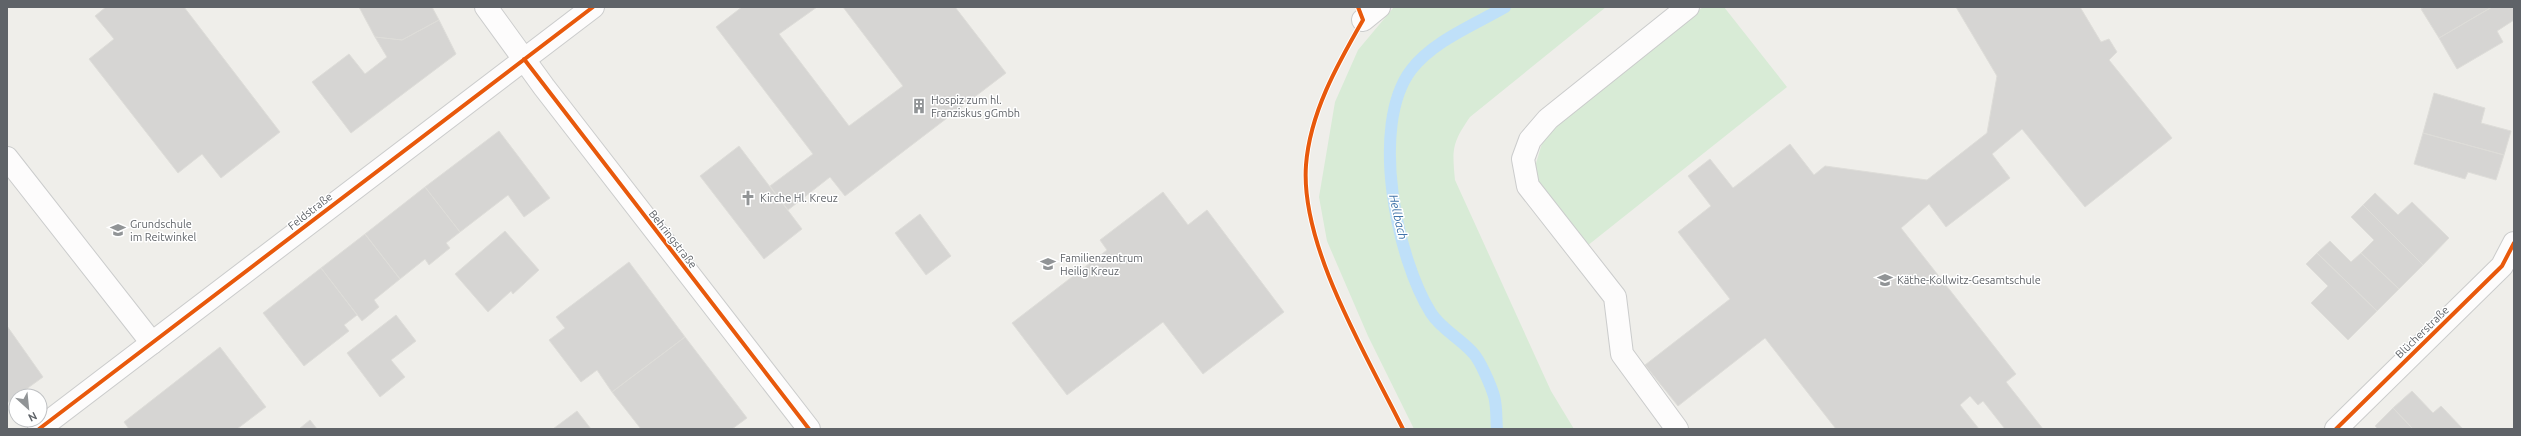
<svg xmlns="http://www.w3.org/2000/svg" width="2521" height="436" font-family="Ubuntu,sans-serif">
  <rect width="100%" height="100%" fill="#efeeea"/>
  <path fill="#d8ebd6" d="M 1394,7 L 1606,7 L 1470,117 C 1452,143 1452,149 1455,180 L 1551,391 L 1574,429 L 1414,429 L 1368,336 L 1327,241 L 1319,197 L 1335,102 L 1358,50 Z
    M 1703,7 L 1724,7 L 1787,87 L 1587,246 L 1535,179 L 1534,170 L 1543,140 L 1567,117 Z"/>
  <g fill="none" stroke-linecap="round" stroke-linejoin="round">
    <path stroke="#bfe0f9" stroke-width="12" d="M 1497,429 C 1496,419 1497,406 1494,396 C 1491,386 1480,360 1473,353 C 1461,339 1441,329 1431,313 C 1397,259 1369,126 1411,70 C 1433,41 1474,25 1505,7"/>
  </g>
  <path fill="#d6d5d3" stroke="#deddd9" d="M 106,7 L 184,7 L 280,132 L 221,178 L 202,154 L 178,173 L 89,59 L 114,39 L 95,16 Z
    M 359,7 L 432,7 L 439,20 L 402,40 L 375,37 Z
    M 742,7 L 817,7 L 779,34 L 849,126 L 903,86 L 843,7 L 955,7 L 1006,73 L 845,196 L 830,177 L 788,210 L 770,186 L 813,154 L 716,27 Z
    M 1956,7 L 2080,7 L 2101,42 L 2109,39 L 2117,52 L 2109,60 L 2172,138 L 2085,207 L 2022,129 L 1992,154 L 2010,178 L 1946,227 L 1929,204 L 1901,228 L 2016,374 L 2006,382 L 2043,429 L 2005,429 L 1983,401 L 1978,405 L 1970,396 L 1960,405 L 1979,429 L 1836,429 L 1765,338 L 1678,406 L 1645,365 L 1730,299 L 1678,232 L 1711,206 L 1688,176 L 1710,159 L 1733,188 L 1790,144 L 1814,175 L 1825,166 L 1927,180 L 1987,133 L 1997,76 Z
    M 2424,7 L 2492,7 L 2439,38 L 2421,9 Z
    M 2492,7 L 2514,7 L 2514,20 L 2497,31 L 2503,42 L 2457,69 L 2439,38 Z
    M 439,20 L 456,54 L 351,133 L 312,82 L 349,54 L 365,74 L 387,57 L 375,37 L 402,40 Z
    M 2434,93 L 2485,108 L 2481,123 L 2511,131 L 2504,155 L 2423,133 Z
    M 499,131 L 550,198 L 524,217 L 508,195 L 460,232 L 425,187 Z
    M 2423,133 L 2504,155 L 2496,180 L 2468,172 L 2465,179 L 2414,164 Z
    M 739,146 L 802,229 L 764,259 L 700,176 Z
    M 425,187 L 460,232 L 446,243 L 450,248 L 429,265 L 425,259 L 400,279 L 365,234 Z
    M 1163,192 L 1188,225 L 1207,210 L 1284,312 L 1203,374 L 1163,322 L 1067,395 L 1012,323 L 1107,250 L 1100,240 Z
    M 2375,193 L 2398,215 L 2412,202 L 2449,238 L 2423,265 L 2363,205 Z
    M 2363,205 L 2423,265 L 2399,289 L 2361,253 L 2374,240 L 2351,217 Z
    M 920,214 L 951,256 L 926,275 L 895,233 Z
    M 505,231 L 539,270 L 513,294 L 511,291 L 488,312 L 455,274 Z
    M 365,234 L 400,279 L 374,300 L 379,307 L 362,321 L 321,268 Z
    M 2330,241 L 2351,262 L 2361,253 L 2399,289 L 2377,311 L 2317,253 Z
    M 2317,253 L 2377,311 L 2348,340 L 2311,303 L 2328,286 L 2306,264 Z
    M 629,262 L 685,337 L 612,392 L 597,370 L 581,382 L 549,340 L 565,328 L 556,317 Z
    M 321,268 L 357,315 L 344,325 L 349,331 L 304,366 L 263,313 Z
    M 396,315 L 416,341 L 391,360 L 405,377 L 380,397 L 347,353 Z
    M 7,326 L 43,377 L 7,403 Z
    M 685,337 L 747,418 L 732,429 L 641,429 L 612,392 Z
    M 220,347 L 266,407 L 237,429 L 129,429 L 124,422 Z
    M 2412,391 L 2433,413 L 2441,406 L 2463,429 L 2413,429 L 2393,408 Z
    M 2393,408 L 2413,429 L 2378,429 L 2375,426 Z
    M 577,411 L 591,429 L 553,429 Z
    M 310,420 L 317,429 L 299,429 Z"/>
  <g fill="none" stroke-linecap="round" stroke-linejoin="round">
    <g stroke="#cbcccc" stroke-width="24">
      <path id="service" d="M 1363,20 L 1379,7
        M 7,158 L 152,343
        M 1677,429 L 1622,354 L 1615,297 L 1528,186 L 1523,159 L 1530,140 L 1548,119 L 1688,7"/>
    </g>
    <g stroke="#cbcccc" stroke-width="24">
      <path id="minor" d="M 486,7 L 544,87 L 809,429
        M 39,429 L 593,7
        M 2336,429 L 2502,266 L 2514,243"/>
    </g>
    <use href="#service" stroke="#fdfcfc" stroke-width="22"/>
    <use href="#minor" stroke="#fdfcfc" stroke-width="22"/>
    <g stroke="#fff" stroke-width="6">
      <path id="cycleway" d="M 1358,7 L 1363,20 C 1337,65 1310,113 1306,165 C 1300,246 1367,356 1403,429
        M 524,59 L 809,429
        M 39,429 L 593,7
        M 2336,429 L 2502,266 L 2514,243"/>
    </g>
    <use href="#cycleway" stroke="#e8590c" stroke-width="4"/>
  </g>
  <defs>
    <g id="building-bare" transform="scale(1.2)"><path d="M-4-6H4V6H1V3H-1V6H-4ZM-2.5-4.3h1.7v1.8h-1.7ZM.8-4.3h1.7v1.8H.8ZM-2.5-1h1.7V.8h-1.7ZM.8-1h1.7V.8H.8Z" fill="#919496" stroke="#fff" stroke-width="2.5" paint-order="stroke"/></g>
    <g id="church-bare" transform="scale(1.2)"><path d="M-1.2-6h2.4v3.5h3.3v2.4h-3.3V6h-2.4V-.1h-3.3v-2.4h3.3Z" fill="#919496" stroke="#fff" stroke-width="2.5" paint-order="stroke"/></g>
    <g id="school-bare" transform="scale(1.2)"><path d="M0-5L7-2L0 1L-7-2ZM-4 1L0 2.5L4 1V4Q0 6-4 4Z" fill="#919496" stroke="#fff" stroke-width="2.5" paint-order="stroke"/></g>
  </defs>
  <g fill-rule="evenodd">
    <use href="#building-bare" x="919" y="106"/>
    <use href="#church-bare" x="748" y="198"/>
    <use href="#school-bare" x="118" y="230"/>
    <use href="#school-bare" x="1048" y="264"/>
    <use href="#school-bare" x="1885" y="280"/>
  </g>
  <g text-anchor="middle" stroke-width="3" stroke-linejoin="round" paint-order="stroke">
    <g font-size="11" fill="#5f6368" stroke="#fff" text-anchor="start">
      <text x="931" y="104">Hospiz zum hl.<tspan x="931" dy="13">Franziskus gGmbh</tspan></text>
      <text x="760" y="202">Kirche Hl. Kreuz</text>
      <text x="130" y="228">Grundschule<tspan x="130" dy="13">im Reitwinkel</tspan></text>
      <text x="1060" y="262">Familienzentrum<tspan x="1060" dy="13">Heilig Kreuz</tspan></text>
      <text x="1897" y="284">Käthe-Kollwitz-Gesamtschule</text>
    </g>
    <g font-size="11" fill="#5f6368" stroke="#fff">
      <text transform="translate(310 211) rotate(-38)" y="4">Feldstraße</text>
      <text transform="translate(673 239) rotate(52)" y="4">Behringstraße</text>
      <text transform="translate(2422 332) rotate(-44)" y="4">Blücherstraße</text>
    </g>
    <g font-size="12" font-style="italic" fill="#4174aa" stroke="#fff">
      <text transform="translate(1398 217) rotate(77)" y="4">Hellbach</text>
    </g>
  </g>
  <rect width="2521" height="436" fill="none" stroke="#5f6368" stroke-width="16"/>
  <g transform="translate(28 408) rotate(153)"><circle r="19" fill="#ffffff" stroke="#bfc1c3"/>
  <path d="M0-3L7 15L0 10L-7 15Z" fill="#919496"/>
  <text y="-6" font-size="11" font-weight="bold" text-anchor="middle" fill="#5f6368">N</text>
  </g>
</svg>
